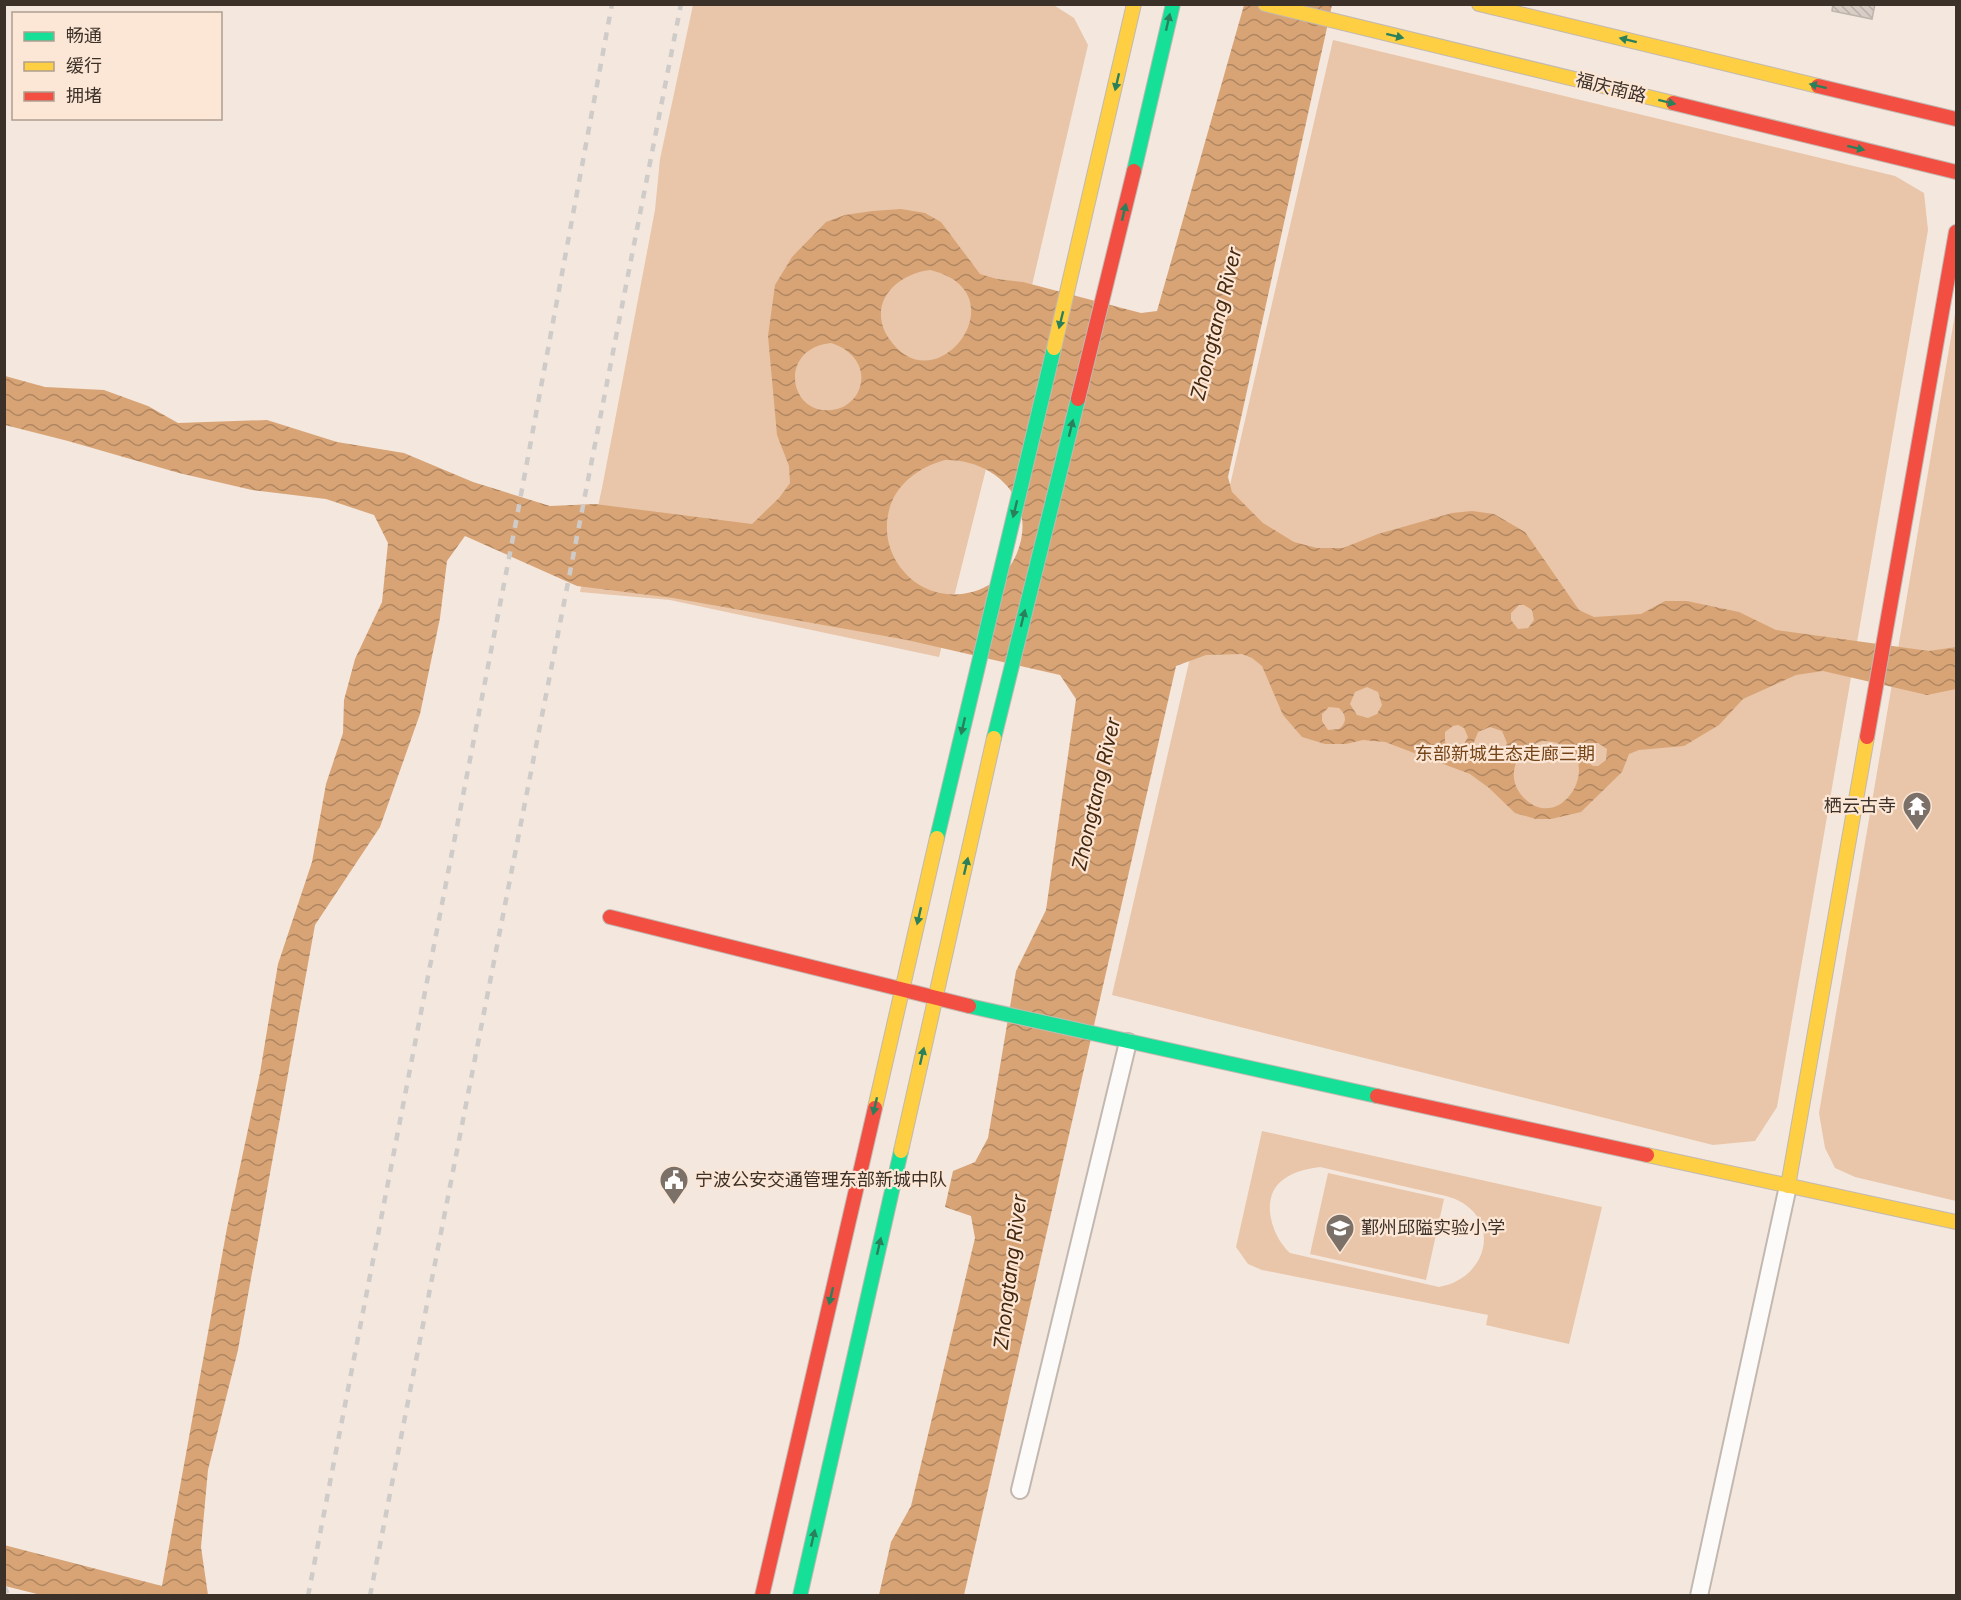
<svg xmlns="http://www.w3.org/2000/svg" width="1961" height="1600" font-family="Inter,'Noto Sans SC',sans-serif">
  <defs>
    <pattern id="water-waves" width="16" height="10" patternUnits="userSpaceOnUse" patternTransform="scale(1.5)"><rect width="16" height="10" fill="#d8a476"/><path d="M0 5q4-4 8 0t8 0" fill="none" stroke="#b08661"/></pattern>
    <pattern id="building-back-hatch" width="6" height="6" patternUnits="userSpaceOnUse" patternTransform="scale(1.5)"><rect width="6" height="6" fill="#d9cec6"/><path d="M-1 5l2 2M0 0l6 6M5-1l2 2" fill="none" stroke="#bbb1aa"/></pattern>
  </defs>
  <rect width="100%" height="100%" fill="#f3e7de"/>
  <path fill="#e9c6a9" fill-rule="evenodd" d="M 1052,4 L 1074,18 L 1088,45 L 1033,281 L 939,657 L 670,600 L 580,592 L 603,483 L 655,210 L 660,159 L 693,5 Z
    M 1333,40 L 1895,176 L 1924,193 L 1928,230 L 1777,1107 L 1755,1141 L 1713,1145 L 1112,995 Z
    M 1956,308 L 1956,1201 L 1855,1177 L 1835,1168 L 1825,1148 L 1819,1113 Z
    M 1262,1131 L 1602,1207 L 1569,1344 L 1486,1325 L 1488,1315 L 1262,1270 L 1248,1264 L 1236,1247 ZM 1320,1167 L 1446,1196 C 1502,1211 1493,1277 1439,1287 L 1290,1253 C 1271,1236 1259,1196 1284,1179 C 1295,1171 1307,1169 1320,1167 Z
    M 1328,1173 L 1444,1199 L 1426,1280 L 1310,1254 Z"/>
  <path fill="url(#water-waves)" fill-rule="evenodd" d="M 1244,5 L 1332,5 L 1228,477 L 1232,492 L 1263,523 L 1294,542 L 1317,548 L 1343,548 L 1378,534 L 1452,513 L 1472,511 L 1494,514 L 1525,532 L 1579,610 L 1594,617 L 1641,614 L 1665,601 L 1687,601 L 1739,612 L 1776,630 L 1929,651 L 1956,647 L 1956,689 L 1927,695 L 1823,671 L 1796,675 L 1743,699 L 1719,725 L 1684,746 L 1639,750 L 1629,754 L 1622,772 L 1581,812 L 1551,819 L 1536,819 L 1515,813 L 1489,788 L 1470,774 L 1385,742 L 1363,740 L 1346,744 L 1325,744 L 1302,737 L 1283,715 L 1262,666 L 1252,658 L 1242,654 L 1206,655 L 1176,666 L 964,1595 L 879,1595 L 891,1542 L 911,1506 L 975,1238 L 971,1216 L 945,1207 L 953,1171 L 975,1162 L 988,1138 L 1016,971 L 1046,910 L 1076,699 L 1060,675 L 907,640 L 673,598 L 577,586 L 465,536 L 447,561 L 440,618 L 420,714 L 380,827 L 315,925 L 238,1350 L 208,1470 L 201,1547 L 208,1595 L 41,1595 L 5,1586 L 4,1545 L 162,1586 L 227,1228 L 260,1073 L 278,964 L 312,862 L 326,784 L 343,733 L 344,700 L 355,659 L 382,602 L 388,543 L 374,515 L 326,499 L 252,490 L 179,473 L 68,441 L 5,425 L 5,376 L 45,387 L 104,390 L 148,406 L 178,423 L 267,420 L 337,442 L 404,453 L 473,482 L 550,506 L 595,504 L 752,524 L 779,498 L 790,483 L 789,466 L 777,435 L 768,336 L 775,285 L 792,257 L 826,222 L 845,215 L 872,211 L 901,209 L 925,213 L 941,222 L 980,274 L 997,279 L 1023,282 L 1141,313 L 1157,311 ZM 930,270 C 1024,292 934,410 888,337 C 867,303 896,274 930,270 ZM 831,343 C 852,349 869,369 858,392 C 854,400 846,407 837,409 C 790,421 775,349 831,343 ZM 945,460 C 996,459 1038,502 1017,553 C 1001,592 952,606 918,584 C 900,572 888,552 887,531 C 885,493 912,469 945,460 ZM 1519,605 L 1524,605 L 1532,610 L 1534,620 L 1528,628 L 1518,629 L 1511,620 L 1511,613 ZM 1367,687 L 1378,692 L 1382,705 L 1377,714 L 1368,718 L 1357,715 L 1350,704 L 1355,692 ZM 1329,707 L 1339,708 C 1347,715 1347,723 1339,729 L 1328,730 L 1322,721 L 1322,714 ZM 1458,725 L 1464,728 L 1468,737 L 1463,746 L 1453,748 L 1445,742 L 1445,732 L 1453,726 ZM 1490,727 L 1502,731 L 1507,743 L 1501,756 L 1488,759 L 1477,753 L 1474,742 L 1478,732 ZM 1543,741 C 1614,743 1565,841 1523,797 C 1503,775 1518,747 1543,741 ZM 1593,743 L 1598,743 L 1607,749 L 1606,760 L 1598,766 L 1593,766 L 1585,760 L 1585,750 Z"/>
  <path fill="url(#building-back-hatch)" stroke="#beb4ac" stroke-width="1.5" d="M 1833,4 L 1875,4 L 1872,19 L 1832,11 Z"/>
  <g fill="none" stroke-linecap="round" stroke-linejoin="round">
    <g stroke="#c2b8b0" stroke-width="20">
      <path id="street" d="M 1020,1490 L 1128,1042
        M 1699,1596 L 1788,1186"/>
    </g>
    <g stroke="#c2b8b0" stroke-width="16">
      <path id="fast" d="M 1134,171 L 1173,4
        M 994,738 L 1078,399
        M 937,838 L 1054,348
        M 969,1006 L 1377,1096
        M 800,1596 L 901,1151"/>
    </g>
    <g stroke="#c2b8b0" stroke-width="16">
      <path id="slow" d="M 1265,4 L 1673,103
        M 1479,4 L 1818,86
        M 1054,348 L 1134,4
        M 875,1108 L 937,838
        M 901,1151 L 994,738
        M 1647,1155 L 1956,1222
        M 1788,1186 L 1867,737"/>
    </g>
    <g stroke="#c2b8b0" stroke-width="16">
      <path id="jam" d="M 1818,86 L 1956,119
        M 1673,103 L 1956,172
        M 1078,399 L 1134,171
        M 1867,737 L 1956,232
        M 610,917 L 969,1006
        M 1377,1096 L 1647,1155
        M 762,1596 L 875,1108"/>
    </g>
    <use href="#street" stroke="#fdfbfa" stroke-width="16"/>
    <use href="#fast" stroke="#16e098" stroke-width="14"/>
    <use href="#slow" stroke="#ffcf43" stroke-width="14"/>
    <use href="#jam" stroke="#f24e42" stroke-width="14"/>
    <path stroke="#cecbc8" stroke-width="4.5" stroke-dasharray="8 8" stroke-linecap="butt" d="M 4,1586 L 9,1596
      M 308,1596 L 515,527 L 612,4
      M 370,1596 L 681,4"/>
  </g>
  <defs><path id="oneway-solid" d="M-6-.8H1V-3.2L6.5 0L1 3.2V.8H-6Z" transform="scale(1.5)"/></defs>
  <g fill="#2a805b">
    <use href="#oneway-solid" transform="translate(1168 22) rotate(-77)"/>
    <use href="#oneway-solid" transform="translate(1395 36) rotate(14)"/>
    <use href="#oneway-solid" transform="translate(1628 40) rotate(-166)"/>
    <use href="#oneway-solid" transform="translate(1117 82) rotate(103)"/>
    <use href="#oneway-solid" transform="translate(1818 86) rotate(-166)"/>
    <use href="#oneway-solid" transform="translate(1667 102) rotate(14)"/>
    <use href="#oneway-solid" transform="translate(1856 148) rotate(14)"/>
    <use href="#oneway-solid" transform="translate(1124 212) rotate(-77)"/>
    <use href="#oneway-solid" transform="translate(1061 320) rotate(104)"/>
    <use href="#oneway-solid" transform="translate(1071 428) rotate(-76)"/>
    <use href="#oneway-solid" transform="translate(1015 509) rotate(104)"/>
    <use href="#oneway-solid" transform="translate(1023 618) rotate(-76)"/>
    <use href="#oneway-solid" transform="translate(963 726) rotate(103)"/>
    <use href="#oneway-solid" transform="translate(966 866) rotate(-77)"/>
    <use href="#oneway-solid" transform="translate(919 916) rotate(103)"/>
    <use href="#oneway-solid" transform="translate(922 1056) rotate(-77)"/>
    <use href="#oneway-solid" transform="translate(875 1106) rotate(103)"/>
    <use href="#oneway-solid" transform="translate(879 1246) rotate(-77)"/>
    <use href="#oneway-solid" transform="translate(831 1296) rotate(103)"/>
    <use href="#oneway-solid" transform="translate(813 1538) rotate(-77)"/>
  </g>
  <defs>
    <g id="temple-pin" transform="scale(1.5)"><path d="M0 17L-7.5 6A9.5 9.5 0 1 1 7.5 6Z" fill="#7b7168" stroke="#fce6d5"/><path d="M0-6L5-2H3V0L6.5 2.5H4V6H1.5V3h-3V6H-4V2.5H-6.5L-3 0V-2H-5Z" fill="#fff"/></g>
    <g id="civic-pin" transform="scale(1.5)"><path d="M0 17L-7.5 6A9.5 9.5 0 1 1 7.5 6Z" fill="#7b7168" stroke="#fce6d5"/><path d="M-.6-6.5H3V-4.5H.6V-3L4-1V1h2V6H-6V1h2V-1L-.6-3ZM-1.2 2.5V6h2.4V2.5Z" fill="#fff"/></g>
    <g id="school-pin" transform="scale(1.5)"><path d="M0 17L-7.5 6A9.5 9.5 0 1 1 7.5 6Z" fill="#7b7168" stroke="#fce6d5"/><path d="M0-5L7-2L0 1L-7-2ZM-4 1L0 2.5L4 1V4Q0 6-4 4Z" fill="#fff"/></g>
  </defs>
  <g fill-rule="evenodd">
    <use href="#temple-pin" x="1917" y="806"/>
    <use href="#civic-pin" x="674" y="1180"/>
    <use href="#school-pin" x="1340" y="1228"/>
  </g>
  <g text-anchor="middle" stroke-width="4.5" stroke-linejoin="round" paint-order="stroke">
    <g font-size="18" fill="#3b3129" stroke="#fce6d5">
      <text transform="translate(1611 88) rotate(14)" y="6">福庆南路</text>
    </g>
    <g font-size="18" fill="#754518" stroke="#fce6d5">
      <text x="1505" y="760">东部新城生态走廊三期</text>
    </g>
    <g font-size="18" fill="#3b3129" stroke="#fce6d5" text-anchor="start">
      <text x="1896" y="812" text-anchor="end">栖云古寺</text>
      <text x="695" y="1186">宁波公安交通管理东部新城中队</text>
      <text x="1361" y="1234">鄞州邱隘实验小学</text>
    </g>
    <g font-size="20" font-style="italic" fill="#45280e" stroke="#fce6d5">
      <text transform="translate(1216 324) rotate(-76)" y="7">Zhongtang River</text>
      <text transform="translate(1096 794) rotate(-77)" y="7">Zhongtang River</text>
      <text transform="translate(1010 1272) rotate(-83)" y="7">Zhongtang River</text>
    </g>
  </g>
  <rect width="1961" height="1600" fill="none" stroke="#3b3129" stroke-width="12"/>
  <rect x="12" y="12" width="210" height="108" fill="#fce6d5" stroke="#af9e90" stroke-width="1.5"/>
  <rect x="24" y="32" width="30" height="9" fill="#16e098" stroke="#af9e90" stroke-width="1.5"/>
  <text x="66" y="42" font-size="18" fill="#3b3129">畅通</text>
  <rect x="24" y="62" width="30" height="9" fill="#ffcf43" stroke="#af9e90" stroke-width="1.5"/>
  <text x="66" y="72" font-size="18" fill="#3b3129">缓行</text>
  <rect x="24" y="92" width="30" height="9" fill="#f24e42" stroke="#af9e90" stroke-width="1.5"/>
  <text x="66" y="102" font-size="18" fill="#3b3129">拥堵</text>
</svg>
